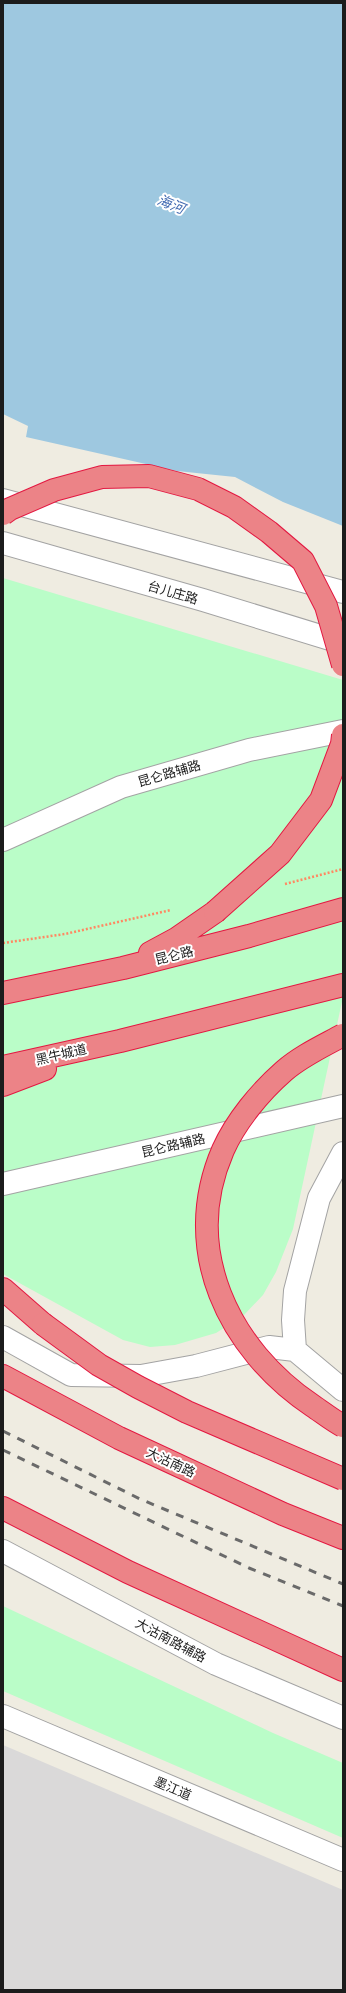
<svg xmlns="http://www.w3.org/2000/svg" width="346" height="1993" font-family="'Public Sans','Noto Sans SC',sans-serif">
  <rect width="100%" height="100%" fill="#efece1"/>
  <path fill="#dad9d9" d="M 3,1745 L 343,1890 L 343,1990 L 3,1990 Z"/>
  <path fill="#bafdc8" d="M 3,578 L 343,680 L 343,997 L 293,1229 L 276,1272 L 263,1295 L 244,1315 L 216,1333 L 175,1345 L 150,1347 L 123,1340 L 3,1274 Z
    M 3,1606 L 273,1733 L 343,1763 L 343,1838 L 3,1691 Z"/>
  <path fill="#9ec8e0" d="M 3,3 L 343,3 L 343,526 L 283,502 L 235,477 L 177,471 L 26,437 L 28,426 L 3,414 Z"/>
  <g fill="none" stroke-linecap="round" stroke-linejoin="round">
    <g stroke="#a3a3a3" stroke-width="24">
      <path id="minor" d="M 3,500 L 343,592
        M 3,543 L 203,600 L 343,643
        M 3,840 L 121,787 L 249,750 L 343,731
        M 3,1184 L 343,1106
        M 3,1337 L 71,1375 L 141,1376 L 196,1366 L 269,1347 L 295,1350 L 343,1390
        M 295,1350 L 293,1320 L 295,1291 L 319,1198 L 343,1153
        M 3,1551 L 216,1664 L 343,1718
        M 3,1716 L 343,1860"/>
    </g>
    <g stroke="#e31841" stroke-width="24">
      <path id="highway" d="M 150,953 L 176,939 L 215,912
        M 3,993 L 123,968 L 249,936 L 343,909
        M 3,1067 L 120,1041 L 343,985
        M 3,1085 L 45,1069
        M 3,1289 L 43,1324
        M 3,1376 L 119,1438 L 283,1514 L 343,1538
        M 3,1508 L 128,1572 L 343,1670"/>
    </g>
    <path stroke="#ff8862" stroke-width="2.5" stroke-dasharray="2 2" stroke-linecap="butt" d="M 285,884 L 343,869
      M 3,943 L 65,934 L 171,910"/>
    <use href="#minor" stroke="#fff" stroke-width="22"/>
    <use href="#highway" stroke="#ec8387" stroke-width="22"/>
    <path stroke="#6a6a6a" stroke-width="3" stroke-dasharray="8 8" stroke-linecap="butt" d="M 3,1431 L 140,1499 L 343,1584
      M 3,1450 L 249,1568 L 343,1606"/>
    <g stroke="#e31841" stroke-width="24" stroke-linecap="butt">
      <path id="highway-bridge" d="M 3,514 L 10,509 L 54,490 L 102,477 L 149,476 L 198,489 L 234,507 L 269,532 L 303,561 L 326,606 L 343,665
        M 215,912 L 280,854 L 321,800 L 342,744 L 343,735
        M 343,1035 C 323,1046 301,1056 284,1071 C 260,1092 236,1121 223,1150 C 180,1249 228,1349 313,1406 C 322,1412 332,1420 343,1426
        M 43,1324 L 99,1365 L 138,1387 L 187,1412 L 343,1479"/>
    </g>
    <use href="#highway-bridge" stroke="#ec8387" stroke-width="22"/>
  </g>
  <g text-anchor="middle" stroke-width="4" stroke-linejoin="round" paint-order="stroke">
    <g font-size="13" fill="#1c1c1c" stroke="#fff">
      <text transform="translate(173 592) rotate(16)" y="5">台儿庄路</text>
      <text transform="translate(169 773) rotate(-16)" y="5">昆仑路辅路</text>
      <text transform="translate(174 955) rotate(-14)" y="5">昆仑路</text>
      <text transform="translate(61 1054) rotate(-13)" y="5">黑牛城道</text>
      <text transform="translate(173 1145) rotate(-13)" y="5">昆仑路辅路</text>
      <text transform="translate(171 1462) rotate(25)" y="5">大沽南路</text>
      <text transform="translate(171 1640) rotate(28)" y="5">大沽南路辅路</text>
      <text transform="translate(173 1788) rotate(23)" y="5">墨江道</text>
    </g>
    <g font-size="14" font-style="italic" fill="#436bb2" stroke="#fff">
      <text transform="translate(171 204) rotate(22)" y="5">海河</text>
    </g>
  </g>
  <rect width="346" height="1993" fill="none" stroke="#1c1c1c" stroke-width="8"/>
</svg>
